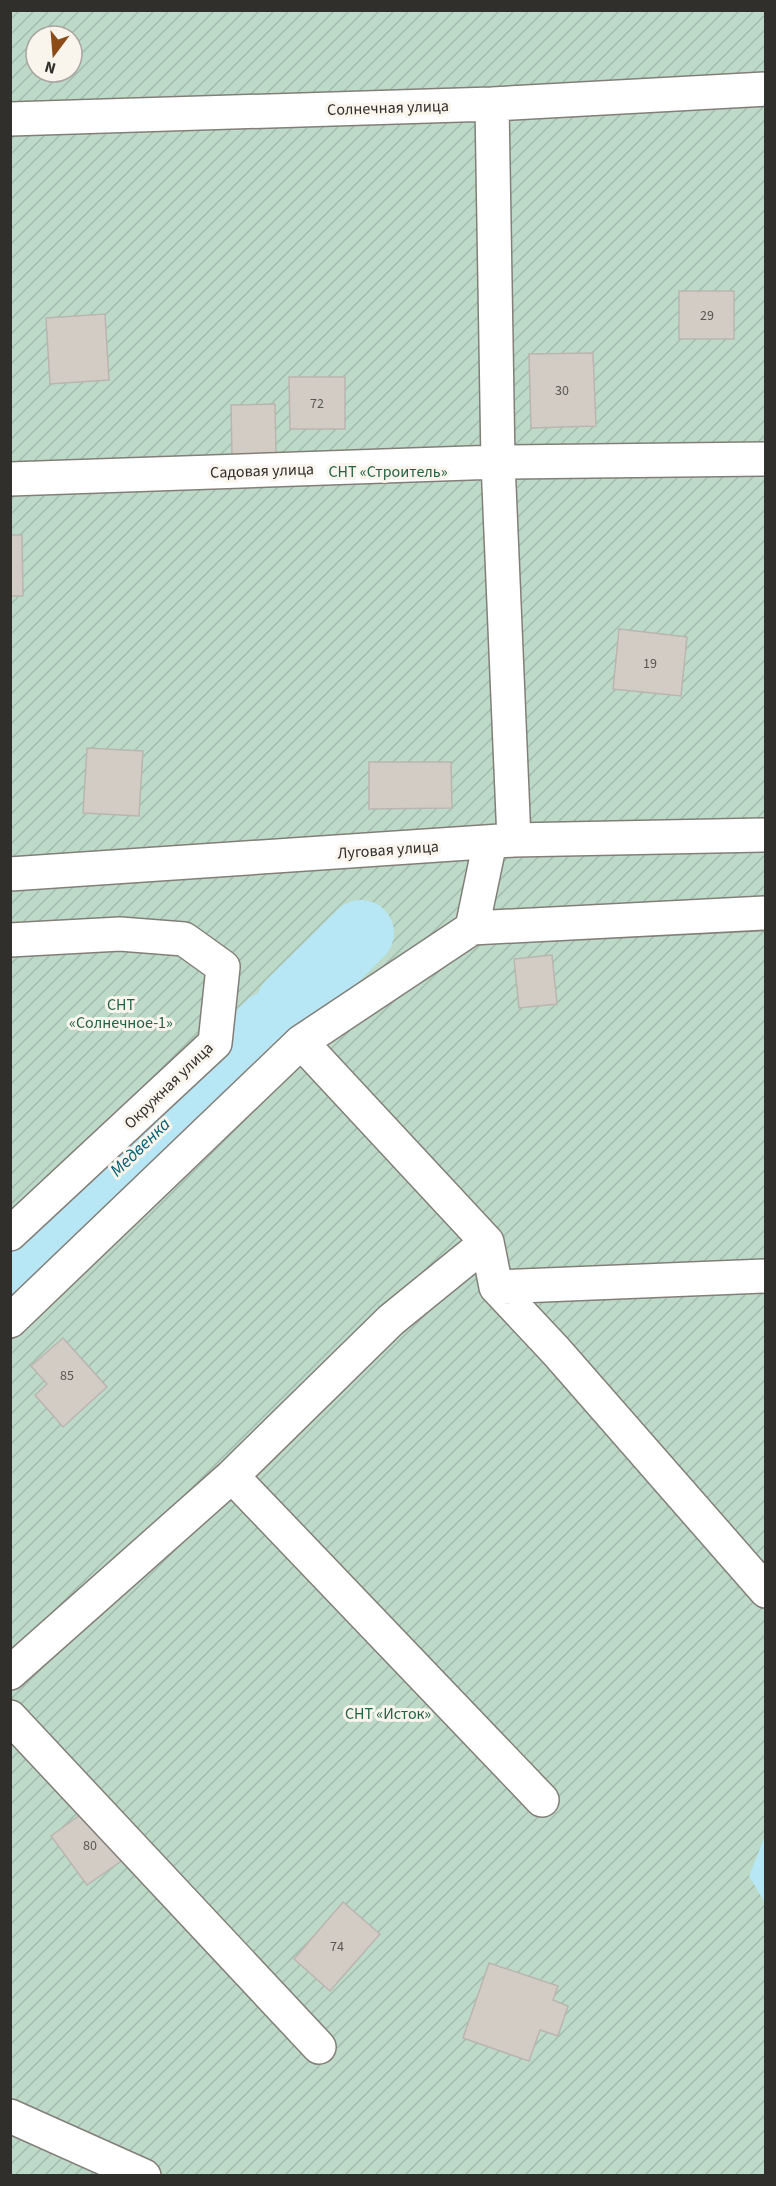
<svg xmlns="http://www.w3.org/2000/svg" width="776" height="2186" font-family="'Source Sans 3',sans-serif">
  <defs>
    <pattern id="garden-furrows" width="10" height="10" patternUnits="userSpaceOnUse" patternTransform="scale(1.5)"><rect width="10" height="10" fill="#bddac9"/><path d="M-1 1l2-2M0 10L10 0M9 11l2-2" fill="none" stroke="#a3bbad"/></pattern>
  </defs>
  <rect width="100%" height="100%" fill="#f9f4ec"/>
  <path fill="url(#garden-furrows)" fill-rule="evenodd" d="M 11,11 L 765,11 L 765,2175 L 11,2176 ZM 36,36 L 72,36 L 72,72 L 36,72 Z"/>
  <path fill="#b7e6f5" d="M 765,1836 L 765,1903 L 749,1876 Z"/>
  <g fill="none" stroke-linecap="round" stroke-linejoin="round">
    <path stroke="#b7e6f5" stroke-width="66" d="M 289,1004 L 361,933
      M 10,1271 L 270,1024"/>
  </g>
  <path fill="#d2ccc5" stroke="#bbb5af" stroke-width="1.5" d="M 679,291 L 734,291 L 734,339 L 679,339 Z
    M 105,314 L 109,380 L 50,384 L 46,318 Z
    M 593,353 L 596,426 L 531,428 L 529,354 Z
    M 289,377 L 345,377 L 345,429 L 290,429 Z
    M 275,404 L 276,456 L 232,456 L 231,405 Z
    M 10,535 L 22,535 L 23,596 L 10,596 Z
    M 619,629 L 687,637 L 681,696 L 613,689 Z
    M 87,748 L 143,751 L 139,816 L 83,813 Z
    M 369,762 L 451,762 L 452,808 L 369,809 Z
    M 552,955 L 557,1004 L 519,1008 L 514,959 Z
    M 63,1338 L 107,1387 L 63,1427 L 35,1395 L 47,1384 L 31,1366 Z
    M 94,1805 L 130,1855 L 87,1885 L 51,1836 Z
    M 343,1902 L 380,1934 L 330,1991 L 294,1959 Z
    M 489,1963 L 558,1986 L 553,2000 L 568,2006 L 558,2036 L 540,2030 L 529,2061 L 463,2038 Z"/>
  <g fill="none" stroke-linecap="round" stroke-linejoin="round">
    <g stroke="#837f78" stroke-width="36">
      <path id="minor" d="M 492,104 L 498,462 L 514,840
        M 10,119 L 492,104 L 766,89
        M 10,479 L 498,462 L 766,459
        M 10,874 L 514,840 L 766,835
        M 472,928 L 490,842
        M 10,940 L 120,934 L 184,939 L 223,967 L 215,1043 L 10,1234
        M 301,1042 L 487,1242 L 496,1287 L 556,1351 L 766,1591
        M 496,1287 L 766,1276
        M 10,1321 L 301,1042 L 472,928 L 766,913
        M 232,1476 L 542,1800
        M 10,1673 L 232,1476 L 391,1320 L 487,1242
        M 10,1717 L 319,2047
        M 10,2116 L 144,2176"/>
    </g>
    <use href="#minor" stroke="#fff" stroke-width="33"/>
  </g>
  <g text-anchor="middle" stroke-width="6" stroke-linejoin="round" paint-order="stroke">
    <g font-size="14" fill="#585652">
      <text x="707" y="320">29</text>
      <text x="562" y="395">30</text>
      <text x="317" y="408">72</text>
      <text x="650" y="668">19</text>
      <text x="67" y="1380">85</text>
      <text x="90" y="1850">80</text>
      <text x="337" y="1951">74</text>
    </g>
    <g font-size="16" fill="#302f2c" stroke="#f9f4ec">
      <text transform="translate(388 107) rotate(-2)" y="6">Солнечная улица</text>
      <text transform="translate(262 470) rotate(-2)" y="6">Садовая улица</text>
      <text transform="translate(388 849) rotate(-4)" y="6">Луговая улица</text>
      <text transform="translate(168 1085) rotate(-44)" y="6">Окружная улица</text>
    </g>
    <g font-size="16" fill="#236345" stroke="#f9f4ec">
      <text x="388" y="477">СНТ «Строитель»</text>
      <text x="121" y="1010">СНТ<tspan x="121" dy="18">«Солнечное-1»</tspan></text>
      <text x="388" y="1719">СНТ «Исток»</text>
    </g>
    <g font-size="18" font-style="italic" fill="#016075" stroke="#f9f4ec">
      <text transform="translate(140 1147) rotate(-44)" y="6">Медвенка</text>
    </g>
  </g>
  <rect width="776" height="2186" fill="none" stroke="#302f2c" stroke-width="24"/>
  <g transform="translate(54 54) rotate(196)"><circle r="28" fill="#f9f4ec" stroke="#a9a59f" stroke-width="1.5"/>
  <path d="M0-4.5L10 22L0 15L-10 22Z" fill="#8c4c17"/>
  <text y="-9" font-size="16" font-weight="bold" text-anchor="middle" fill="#302f2c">N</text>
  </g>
</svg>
